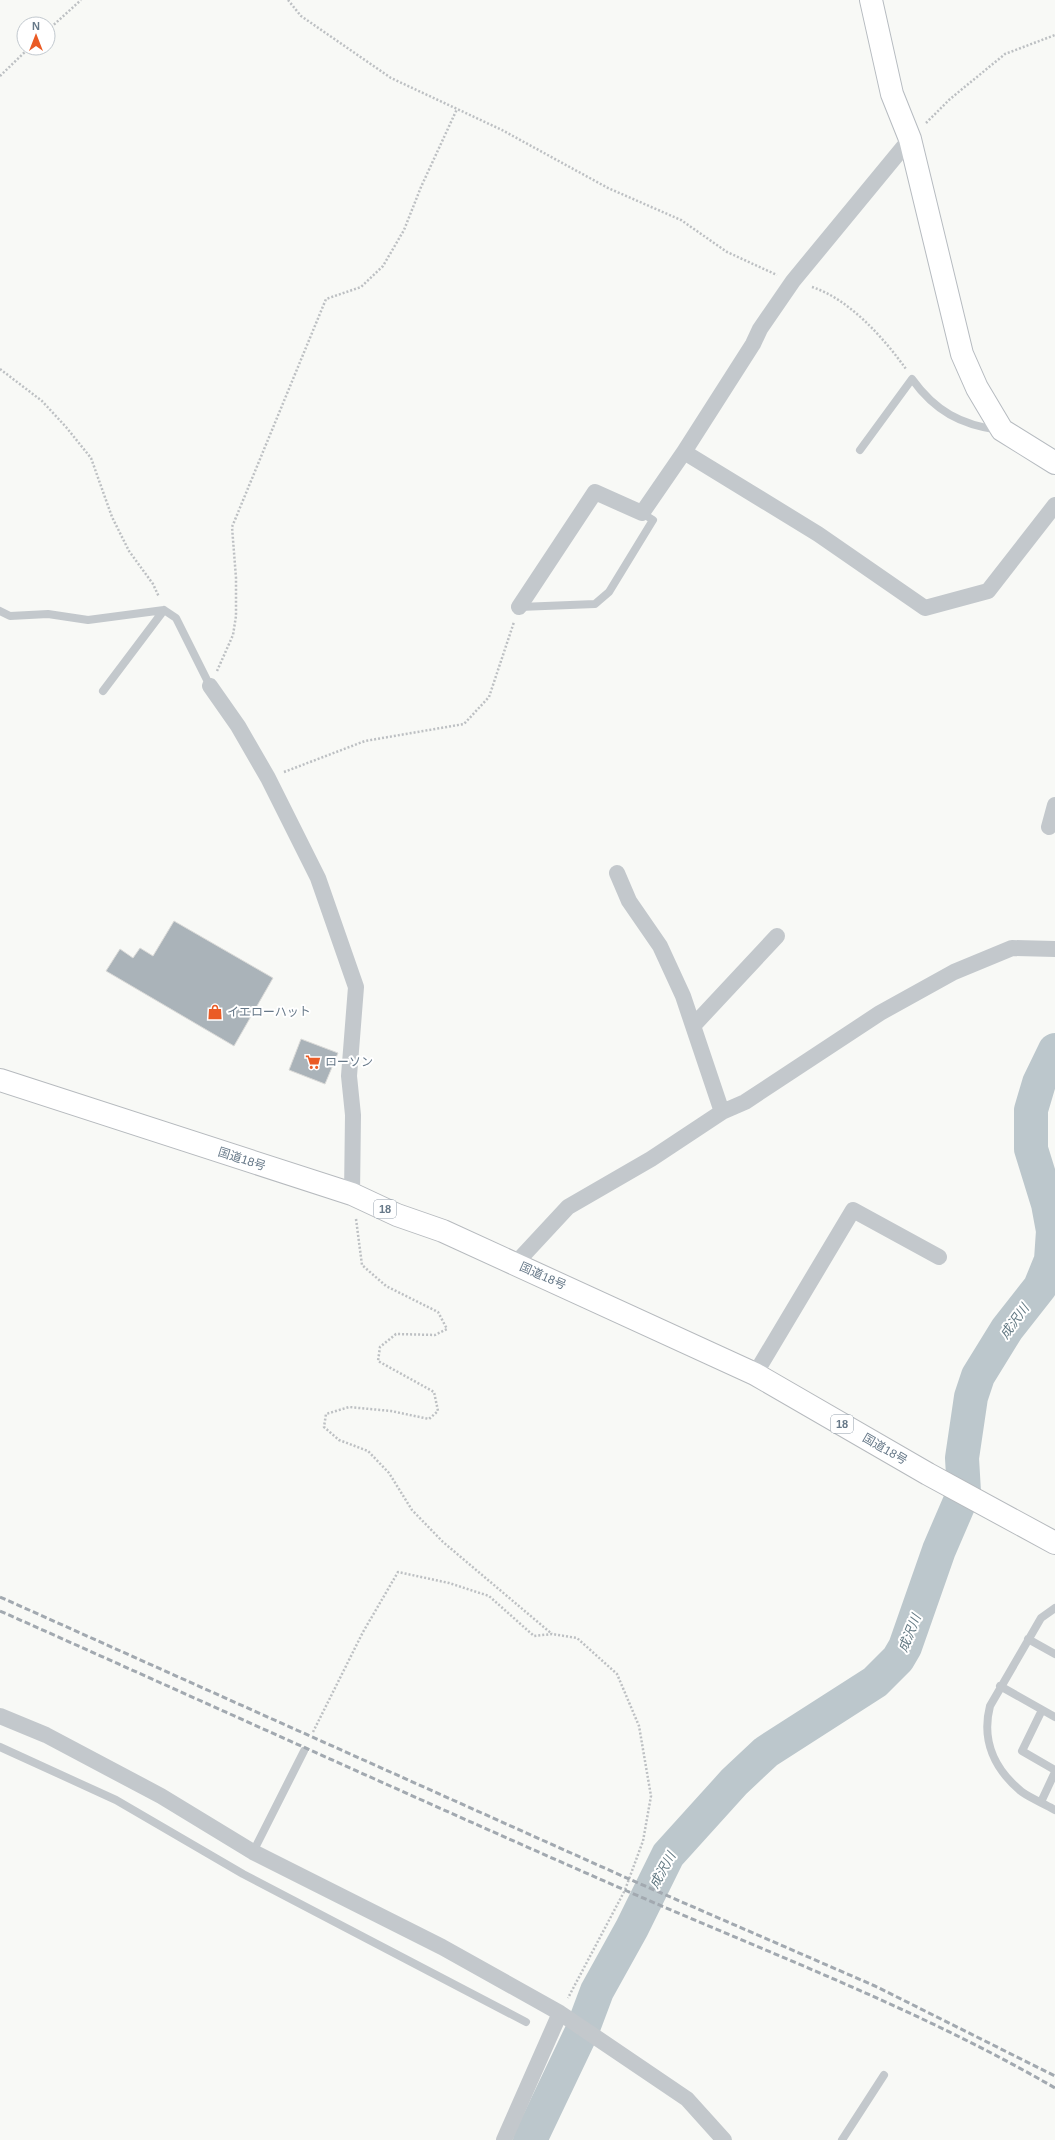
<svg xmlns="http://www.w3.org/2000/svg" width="1055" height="2140" font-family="Arial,'Noto Sans JP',sans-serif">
  <rect width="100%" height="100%" fill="#f8f9f6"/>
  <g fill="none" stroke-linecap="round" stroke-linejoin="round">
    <path stroke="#bcc7cc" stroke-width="34" d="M 530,2140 L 582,2031 L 597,1991 L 632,1928 L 668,1855 L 734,1782 L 766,1752 L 875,1682 L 898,1659 L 905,1647 L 939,1550 L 964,1492 L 962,1458 L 971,1397 L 978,1376 L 1007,1329 L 1040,1287 L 1051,1260 L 1053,1231 L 1048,1204 L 1031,1149 L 1031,1110 L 1039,1083 L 1055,1050"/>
  </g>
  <path fill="#aab3b9" stroke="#dadad8" d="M 174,921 L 273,978 L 234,1046 L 106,971 L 120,949 L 133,958 L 140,948 L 153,956 Z
    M 301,1039 L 338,1053 L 325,1084 L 289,1070 Z"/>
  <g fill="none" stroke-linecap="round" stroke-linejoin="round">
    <g stroke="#b6bbc0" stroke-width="24">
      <path id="secondary" d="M 871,0 L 892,94 L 910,139 L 962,354 L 977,388 L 1002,430 L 1055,463"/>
    </g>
    <g stroke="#b6babe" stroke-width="24">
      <path id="highway" d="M 0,1080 L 352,1194 L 397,1215 L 443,1231 L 755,1374 L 928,1474 L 1055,1543"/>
    </g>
    <path stroke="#bdc0c3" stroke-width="2.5" stroke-dasharray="2 2" stroke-linecap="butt" d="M 288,0 L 301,16 L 391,78 L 502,130 L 608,188 L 681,220 L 727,252 L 777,275
      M 48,30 L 81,0
      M 0,76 L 29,48
      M 926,123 L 950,99 L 1005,54 L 1055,35
      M 812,287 C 849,299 883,337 906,369
      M 0,369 L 42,401 L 66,427 L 91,458 L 112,517 L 129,551 L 153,584 L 159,597
      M 217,671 L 233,635 L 236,616 L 236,578 L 232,527 L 326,299 L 361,287 L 383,266 L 404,230 L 421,187 L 457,109
      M 284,772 L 365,741 L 464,724 L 489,697 L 514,622
      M 356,1219 L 362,1265 L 386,1286 L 438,1312 L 447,1329 L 435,1335 L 396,1334 L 380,1347 L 378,1361 L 434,1392 L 438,1411 L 429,1419 L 391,1411 L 349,1407 L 326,1414 L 324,1427 L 339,1440 L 368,1451 L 389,1473 L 412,1510 L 443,1542 L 552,1634
      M 313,1732 L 363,1632 L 398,1572 L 449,1583 L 489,1596 L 534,1636 L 552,1634 L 577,1638 L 617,1674 L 639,1726 L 651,1796 L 643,1841 L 625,1890 L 568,1998"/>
    <path stroke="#c3c8cc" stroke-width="8" d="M 860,450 L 912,379 C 935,411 961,425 999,430
      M 520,607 L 595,604 L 609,592 L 653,520 L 642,513
      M 0,611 L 10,616 L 48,614 L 88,620 L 164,610 L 176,618 L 210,686
      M 103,691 L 164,610
      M 1055,1608 L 1041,1618 L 990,1706 C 981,1741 995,1770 1022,1792 C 1032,1799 1045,1804 1055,1810
      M 1028,1639 L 1055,1654
      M 1000,1686 L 1055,1717
      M 1042,1710 L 1022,1751 L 1055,1770
      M 0,1747 L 116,1800 L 243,1874 L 526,2022
      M 1041,1802 L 1055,1772
      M 253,1852 L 304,1751
      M 842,2140 L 884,2075"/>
    <path stroke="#c3c8cc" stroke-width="16" d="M 684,452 L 818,534 L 925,608 L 988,591 L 1055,505
      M 519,607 L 595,492 L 642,513 L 684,452 L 753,344 L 760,329 L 793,281 L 910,139
      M 210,686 L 238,726 L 268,778 L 318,878 L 356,987 L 349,1076 L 353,1115 L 352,1194
      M 1049,827 L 1055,805
      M 617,873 L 629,901 L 660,946 L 683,996 L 722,1112
      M 693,1026 L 777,936
      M 515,1264 L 568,1207 L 651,1159 L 722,1112 L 745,1102 L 880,1013 L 954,972 L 1012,948 L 1055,949
      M 755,1374 L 853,1210 L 939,1257
      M 0,1716 L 46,1735 L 161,1796 L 253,1852 L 442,1947 L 560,2013 L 687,2099 L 724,2140
      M 504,2140 L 560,2013"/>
    <use href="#secondary" stroke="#fff" stroke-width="22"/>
    <use href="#highway" stroke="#fff" stroke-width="22"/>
    <path stroke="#a2a9b0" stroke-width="3" stroke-dasharray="6 3" stroke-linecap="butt" d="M 0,1597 L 629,1879 L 875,1986 L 1055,2076
      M 0,1611 C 209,1704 417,1799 627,1891 C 771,1954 919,2009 1055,2088"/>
  </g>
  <defs>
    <g id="shop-bare" transform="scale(1.2)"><path d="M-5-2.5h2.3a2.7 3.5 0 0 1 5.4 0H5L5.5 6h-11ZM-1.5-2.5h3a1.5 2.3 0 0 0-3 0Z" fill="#ea5b25" stroke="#fff" stroke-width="2.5" paint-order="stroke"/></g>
    <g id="supermarket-bare" transform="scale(1.2)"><path d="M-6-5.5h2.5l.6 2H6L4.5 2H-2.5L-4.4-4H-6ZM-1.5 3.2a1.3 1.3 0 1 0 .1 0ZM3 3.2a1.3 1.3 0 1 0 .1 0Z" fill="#ea5b25" stroke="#fff" stroke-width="2.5" paint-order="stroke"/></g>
  </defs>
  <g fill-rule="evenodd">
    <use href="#shop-bare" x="215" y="1012"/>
    <use href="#supermarket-bare" x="313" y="1062"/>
  </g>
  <g text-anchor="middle" stroke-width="4" stroke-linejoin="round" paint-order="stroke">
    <g fill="#fff" stroke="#94a0ac" stroke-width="1">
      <rect x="374" y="1200" width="22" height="18" rx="3"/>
      <rect x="831" y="1415" width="22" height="18" rx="3"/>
    </g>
    <g font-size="11" font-weight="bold" fill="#667888">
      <text x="385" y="1213">18</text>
      <text x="842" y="1428">18</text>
    </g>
    <g font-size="12" fill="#667888" stroke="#fff" text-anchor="start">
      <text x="227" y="1016">イエローハット</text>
      <text x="325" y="1066">ローソン</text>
    </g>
    <g font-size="12" fill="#667888" stroke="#fff">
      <text transform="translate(242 1159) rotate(18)" y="4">国道18号</text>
      <text transform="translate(543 1276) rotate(24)" y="4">国道18号</text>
      <text transform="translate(885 1449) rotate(30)" y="4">国道18号</text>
    </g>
    <g font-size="13" font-style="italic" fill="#637983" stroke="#fff">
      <text transform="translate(1014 1321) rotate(-54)" y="5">成沢川</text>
      <text transform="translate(909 1633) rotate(-68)" y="5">成沢川</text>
      <text transform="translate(662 1870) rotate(-61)" y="5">成沢川</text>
    </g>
  </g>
  <g transform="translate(36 36)"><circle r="19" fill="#ffffff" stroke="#c2c9cf"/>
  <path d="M0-3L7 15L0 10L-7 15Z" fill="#ea5b25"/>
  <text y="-6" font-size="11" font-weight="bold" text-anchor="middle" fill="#667888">N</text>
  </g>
</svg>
